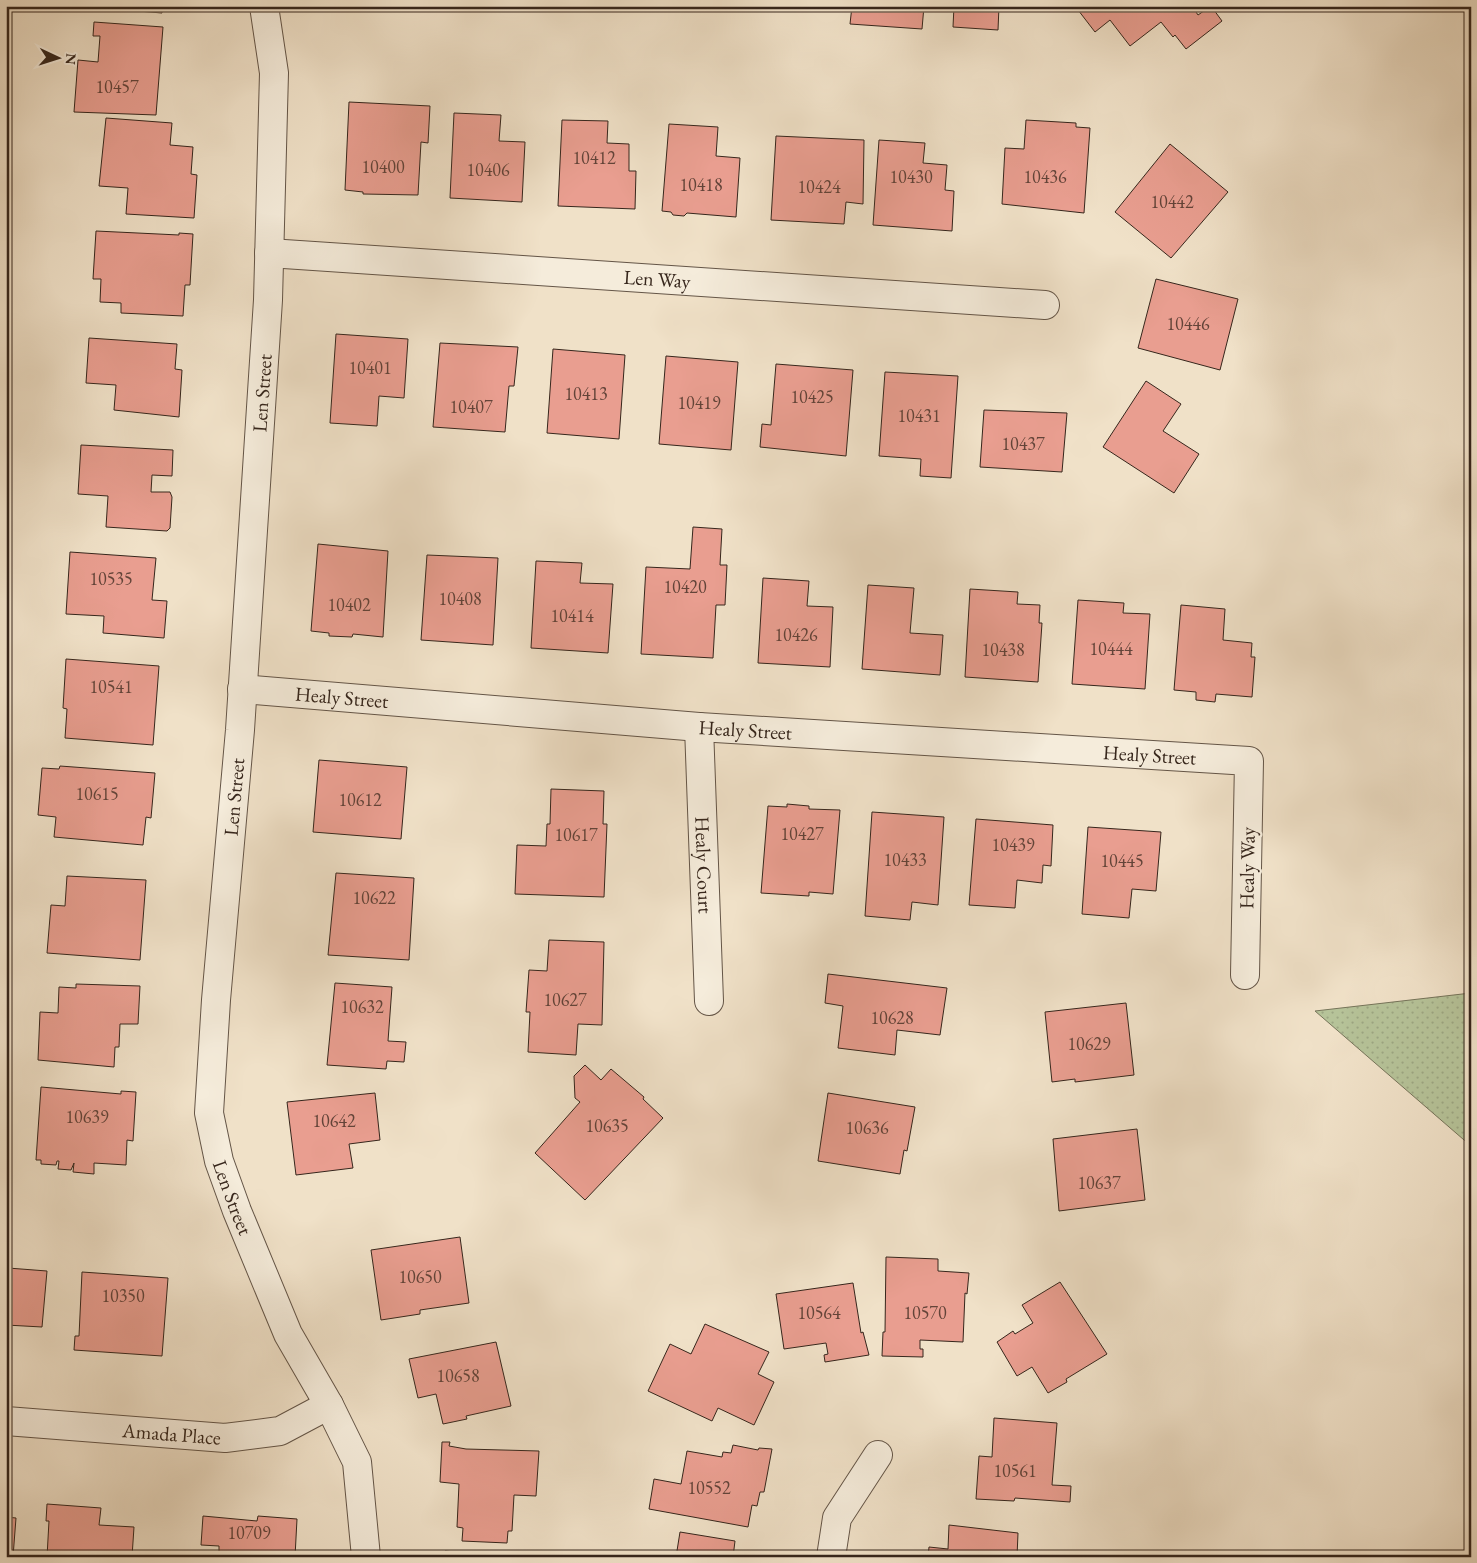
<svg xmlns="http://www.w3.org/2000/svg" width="1477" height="1563" font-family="'EB Garamond',serif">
  <defs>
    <pattern id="grass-dots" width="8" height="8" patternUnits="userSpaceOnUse" patternTransform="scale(1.25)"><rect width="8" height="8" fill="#b6c399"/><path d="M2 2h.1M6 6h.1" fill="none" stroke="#9da783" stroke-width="1.8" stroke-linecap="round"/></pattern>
  </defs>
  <rect width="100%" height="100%" fill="#f0e1c8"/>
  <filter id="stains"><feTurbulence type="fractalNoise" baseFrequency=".004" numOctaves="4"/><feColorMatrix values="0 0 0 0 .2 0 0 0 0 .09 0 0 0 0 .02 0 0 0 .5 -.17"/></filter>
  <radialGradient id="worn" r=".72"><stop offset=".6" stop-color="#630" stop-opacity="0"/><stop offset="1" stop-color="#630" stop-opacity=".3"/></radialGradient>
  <path fill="url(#grass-dots)" stroke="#76745a" d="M 1471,993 L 1471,1146 L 1315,1011 Z"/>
  <path fill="#e99e90" stroke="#36261c" d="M 79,6 L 162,6 L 162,13 Z
    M 852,6 L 924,6 L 922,29 L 850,24 Z
    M 954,6 L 999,6 L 998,30 L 953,27 Z
    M 1075,6 L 1192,6 L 1198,15 L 1211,6 L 1222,21 L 1186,49 L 1175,35 L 1173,37 L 1161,22 L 1130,46 L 1110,20 L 1095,32 Z
    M 94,22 L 163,27 L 156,115 L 74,112 L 78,60 L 98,62 L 100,36 L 93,36 Z
    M 349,102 L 430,106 L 428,143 L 421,142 L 418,195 L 363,194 L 363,192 L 345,190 Z
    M 454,113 L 501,115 L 499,141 L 525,142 L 522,202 L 450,198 Z
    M 106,118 L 172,123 L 170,145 L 193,147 L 191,174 L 197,175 L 194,218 L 126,214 L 128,188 L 99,186 Z
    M 562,120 L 608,121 L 607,143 L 629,144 L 629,171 L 636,171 L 635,209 L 558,206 Z
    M 1026,120 L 1076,123 L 1076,127 L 1090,128 L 1084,213 L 1002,204 L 1005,148 L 1024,149 Z
    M 669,124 L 718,127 L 716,156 L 740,158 L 736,217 L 687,213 L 684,216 L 673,215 L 671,212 L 662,211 Z
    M 776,136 L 864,140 L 863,204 L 846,202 L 844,224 L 771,220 Z
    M 879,140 L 925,143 L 923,163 L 947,165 L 945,190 L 954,191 L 952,231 L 873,225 Z
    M 1170,144 L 1228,192 L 1171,258 L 1115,212 Z
    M 96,231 L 179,235 L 179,233 L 193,234 L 190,285 L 185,285 L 183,316 L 121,313 L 121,303 L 100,302 L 101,279 L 93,279 Z
    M 1156,279 L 1238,299 L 1220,370 L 1138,348 Z
    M 336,334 L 408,339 L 404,398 L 379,396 L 377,426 L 330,423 Z
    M 89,338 L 177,344 L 175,369 L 182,370 L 179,417 L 114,410 L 116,385 L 86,383 Z
    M 440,343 L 518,347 L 514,386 L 509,386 L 505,432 L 433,427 Z
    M 553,349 L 625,355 L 619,439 L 547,433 Z
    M 666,356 L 738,362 L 731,450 L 659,444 Z
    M 776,364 L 853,370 L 846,456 L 760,447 L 762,424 L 771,425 Z
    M 885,372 L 958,376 L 951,478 L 920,476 L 921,459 L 879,456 Z
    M 1146,381 L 1181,404 L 1163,431 L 1199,454 L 1174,493 L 1103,447 Z
    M 984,410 L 1067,413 L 1062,472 L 980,467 Z
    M 81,445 L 173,450 L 172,476 L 152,475 L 151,492 L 170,492 L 172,497 L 170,528 L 167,531 L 106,527 L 108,496 L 78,494 Z
    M 693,527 L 722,529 L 720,565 L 727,565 L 725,605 L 716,605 L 713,658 L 641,654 L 646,567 L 690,569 Z
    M 318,544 L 388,551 L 383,637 L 353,634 L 352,637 L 329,636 L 329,633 L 311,631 Z
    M 70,552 L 156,558 L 152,600 L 167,601 L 164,638 L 103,633 L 104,616 L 66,614 Z
    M 427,555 L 498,558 L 493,645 L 421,640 Z
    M 536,561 L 582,563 L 580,583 L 613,584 L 608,653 L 531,648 Z
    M 763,578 L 809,581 L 807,606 L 833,607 L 830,667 L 758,663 Z
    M 868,585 L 914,588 L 910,633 L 943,635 L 940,675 L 862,669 Z
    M 970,589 L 1018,592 L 1017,604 L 1040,605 L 1039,623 L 1042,623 L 1038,682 L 965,677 Z
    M 1078,600 L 1124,603 L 1123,613 L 1150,614 L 1145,689 L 1072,684 Z
    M 1181,605 L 1225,609 L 1223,640 L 1252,643 L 1251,657 L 1255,657 L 1252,697 L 1216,694 L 1215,702 L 1196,700 L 1196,692 L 1174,690 Z
    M 66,659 L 159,666 L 153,745 L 65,738 L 67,709 L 63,708 Z
    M 319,760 L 407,767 L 401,839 L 313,832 Z
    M 60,766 L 155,773 L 151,818 L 146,817 L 143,845 L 54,837 L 56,817 L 38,815 L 42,768 L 59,769 Z
    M 551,789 L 604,791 L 603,824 L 607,824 L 604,897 L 515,894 L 517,845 L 546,846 L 547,824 L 550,824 Z
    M 787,804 L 809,806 L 809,809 L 840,810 L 833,894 L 809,892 L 809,896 L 761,893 L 768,806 L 787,807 Z
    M 872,812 L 944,817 L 938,905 L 912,902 L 910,920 L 865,916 Z
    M 976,819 L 1053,825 L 1051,866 L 1043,865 L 1042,883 L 1017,880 L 1015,908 L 969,905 Z
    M 1088,827 L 1161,832 L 1156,891 L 1132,889 L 1129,918 L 1082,914 Z
    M 336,873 L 414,878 L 409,960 L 328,955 Z
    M 67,876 L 146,880 L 140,960 L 47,953 L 51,905 L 65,906 Z
    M 549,940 L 604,942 L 602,1025 L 578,1024 L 576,1055 L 528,1052 L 530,1012 L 526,1012 L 529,970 L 547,971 Z
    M 828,974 L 947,988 L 940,1035 L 897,1030 L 895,1055 L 838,1048 L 843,1006 L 825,1003 Z
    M 335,983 L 392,987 L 388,1041 L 406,1042 L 404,1062 L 387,1061 L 386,1069 L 327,1065 Z
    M 76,984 L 140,986 L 138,1024 L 120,1024 L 119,1047 L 115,1047 L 114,1067 L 38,1060 L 40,1012 L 58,1013 L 59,987 L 76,988 Z
    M 1126,1003 L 1134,1075 L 1075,1082 L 1075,1079 L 1052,1082 L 1045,1012 Z
    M 585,1065 L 601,1080 L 611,1069 L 644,1097 L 643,1099 L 663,1118 L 585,1200 L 535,1153 L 580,1102 L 575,1098 L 574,1076 Z
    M 41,1087 L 121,1094 L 121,1091 L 136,1092 L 133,1141 L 127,1140 L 126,1165 L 94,1163 L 94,1174 L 73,1172 L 74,1163 L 71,1170 L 58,1169 L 59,1161 L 57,1161 L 56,1165 L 41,1164 L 41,1160 L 36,1160 Z
    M 375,1093 L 380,1140 L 349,1144 L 353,1168 L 296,1175 L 287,1102 Z
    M 828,1093 L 915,1107 L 907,1151 L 904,1150 L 900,1174 L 818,1161 Z
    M 1137,1129 L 1145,1200 L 1059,1211 L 1053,1139 Z
    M 460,1237 L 469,1303 L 420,1310 L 420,1314 L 381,1320 L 371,1250 Z
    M 6,1252 L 9,1253 L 8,1268 L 47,1271 L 42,1327 L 6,1325 Z
    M 886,1257 L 938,1259 L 938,1271 L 969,1273 L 967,1294 L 965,1293 L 963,1342 L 920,1340 L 920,1349 L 923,1349 L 923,1357 L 882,1356 L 883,1332 L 885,1332 Z
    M 82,1272 L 168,1278 L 162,1356 L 74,1350 L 75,1336 L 79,1336 Z
    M 1060,1282 L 1107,1354 L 1066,1379 L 1067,1382 L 1048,1393 L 1032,1367 L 1017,1376 L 997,1342 L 1013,1331 L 1015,1334 L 1033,1323 L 1022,1305 Z
    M 853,1283 L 861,1333 L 863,1332 L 869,1355 L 825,1362 L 824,1355 L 828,1354 L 826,1343 L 784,1349 L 776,1294 Z
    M 705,1324 L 769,1352 L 758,1374 L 774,1382 L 754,1425 L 718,1408 L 712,1421 L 648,1391 L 670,1344 L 691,1354 Z
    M 496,1342 L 511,1406 L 466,1416 L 467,1419 L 443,1424 L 436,1394 L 418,1398 L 409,1359 Z
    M 994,1418 L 1057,1423 L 1052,1485 L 1071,1486 L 1070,1502 L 1015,1498 L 1014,1501 L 976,1499 L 979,1456 L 992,1457 Z
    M 442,1442 L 450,1442 L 449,1446 L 466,1449 L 539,1451 L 536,1496 L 514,1495 L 512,1531 L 508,1531 L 507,1543 L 462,1541 L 463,1528 L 457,1527 L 459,1484 L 440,1482 Z
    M 733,1445 L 758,1450 L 759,1448 L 772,1449 L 764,1492 L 760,1492 L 757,1506 L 752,1505 L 748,1527 L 649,1509 L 654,1479 L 681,1484 L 687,1451 L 722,1457 L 723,1452 L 731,1453 Z
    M 47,1504 L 101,1508 L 99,1525 L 134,1527 L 132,1557 L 47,1557 L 49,1521 L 46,1521 Z
    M 203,1516 L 257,1521 L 258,1516 L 297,1519 L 295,1557 L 219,1557 L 219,1546 L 201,1545 Z
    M 6,1517 L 16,1518 L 13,1557 L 6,1557 Z
    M 949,1525 L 1018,1533 L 1017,1557 L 928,1557 L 929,1547 L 948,1549 Z
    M 680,1532 L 735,1541 L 733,1557 L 676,1557 Z
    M 445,1551 L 467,1553 L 467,1555 L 497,1557 L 445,1557 Z"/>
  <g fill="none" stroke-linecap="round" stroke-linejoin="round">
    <g stroke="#645547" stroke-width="30">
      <g id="street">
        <path id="s1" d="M 264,6 L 274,73 L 268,300 L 240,730 L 216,1000 L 209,1113 L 219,1161 L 237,1211 L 288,1334 L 329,1405 L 357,1462 L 366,1557"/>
        <path id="s2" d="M 269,253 L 1045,305"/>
        <path id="s3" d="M 242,689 L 699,727 L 1249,761 L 1245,975"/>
        <path id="s4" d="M 699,727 L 709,1001"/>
        <path id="s5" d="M 6,1421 L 225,1438 L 280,1431 L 329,1405"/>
        <path d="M 831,1557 L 837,1518 L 878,1455"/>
      </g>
    </g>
    <use href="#street" stroke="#f5ecdb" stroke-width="28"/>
  </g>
  <g text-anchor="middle" stroke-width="4.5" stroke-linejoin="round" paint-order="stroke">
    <g font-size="18" fill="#634439">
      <text x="117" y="93">10457</text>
      <text x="594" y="164">10412</text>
      <text x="383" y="173">10400</text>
      <text x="488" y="176">10406</text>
      <text x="911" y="183">10430</text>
      <text x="1045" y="183">10436</text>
      <text x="701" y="191">10418</text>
      <text x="819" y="193">10424</text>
      <text x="1172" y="208">10442</text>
      <text x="1188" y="330">10446</text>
      <text x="370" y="374">10401</text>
      <text x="586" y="400">10413</text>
      <text x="812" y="403">10425</text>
      <text x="699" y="409">10419</text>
      <text x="471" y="413">10407</text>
      <text x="919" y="422">10431</text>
      <text x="1023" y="450">10437</text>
      <text x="111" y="585">10535</text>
      <text x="685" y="593">10420</text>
      <text x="460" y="605">10408</text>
      <text x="349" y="611">10402</text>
      <text x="572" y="622">10414</text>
      <text x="796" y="641">10426</text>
      <text x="1111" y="655">10444</text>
      <text x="1003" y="656">10438</text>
      <text x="111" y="693">10541</text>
      <text x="97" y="800">10615</text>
      <text x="360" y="806">10612</text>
      <text x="802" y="840">10427</text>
      <text x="576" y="841">10617</text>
      <text x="1013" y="851">10439</text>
      <text x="905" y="866">10433</text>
      <text x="1122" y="867">10445</text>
      <text x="374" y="904">10622</text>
      <text x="565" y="1006">10627</text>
      <text x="362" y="1013">10632</text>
      <text x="892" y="1024">10628</text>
      <text x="1089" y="1050">10629</text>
      <text x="87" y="1123">10639</text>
      <text x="334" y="1127">10642</text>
      <text x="607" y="1132">10635</text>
      <text x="867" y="1134">10636</text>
      <text x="1099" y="1189">10637</text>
      <text x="420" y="1283">10650</text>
      <text x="123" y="1302">10350</text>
      <text x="819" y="1319">10564</text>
      <text x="925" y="1319">10570</text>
      <text x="458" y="1382">10658</text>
      <text x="1015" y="1477">10561</text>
      <text x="709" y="1494">10552</text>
      <text x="249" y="1539">10709</text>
    </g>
    <g font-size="20" fill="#36261c" stroke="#f5ecdb">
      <text dy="7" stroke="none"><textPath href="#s2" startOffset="389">Len Way</textPath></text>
      <text transform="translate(262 393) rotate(-86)" y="7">Len Street</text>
      <text dy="7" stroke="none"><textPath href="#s3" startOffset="100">Healy Street</textPath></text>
      <text dy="7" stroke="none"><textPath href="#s3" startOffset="505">Healy Street</textPath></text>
      <text dy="7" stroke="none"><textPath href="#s3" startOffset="910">Healy Street</textPath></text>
      <text transform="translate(234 797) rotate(-85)" y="7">Len Street</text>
      <text dy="7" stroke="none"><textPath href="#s4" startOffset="138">Healy Court</textPath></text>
      <text transform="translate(1247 868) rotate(-89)" y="7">Healy Way</text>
      <text dy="7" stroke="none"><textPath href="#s1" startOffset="1198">Len Street</textPath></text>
      <text dy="7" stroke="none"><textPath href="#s5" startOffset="166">Amada Place</textPath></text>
    </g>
  </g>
  <rect width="1477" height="1563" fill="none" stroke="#f0e1c8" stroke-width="25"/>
  <rect x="8" y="8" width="1462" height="1548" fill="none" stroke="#36261c" stroke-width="2.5"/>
  <rect x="12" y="12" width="1452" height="1538" fill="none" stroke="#36261c"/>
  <g transform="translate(58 58) rotate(94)" stroke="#f5ecdb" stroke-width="4" paint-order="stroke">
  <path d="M0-4L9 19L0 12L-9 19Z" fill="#36261c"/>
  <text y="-8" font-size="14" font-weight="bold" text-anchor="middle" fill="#36261c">N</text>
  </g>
  <rect width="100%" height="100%" filter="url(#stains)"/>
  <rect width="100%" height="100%" fill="url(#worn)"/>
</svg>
